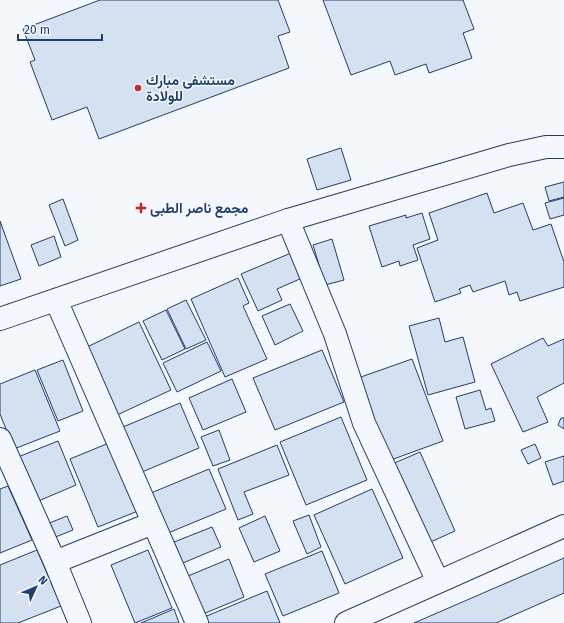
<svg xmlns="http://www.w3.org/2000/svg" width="564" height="623" font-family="'Fira Sans',Vazirmatn,sans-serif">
  <rect width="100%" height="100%" fill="#f4f7fb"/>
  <path fill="#d5e0f0" stroke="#1d3f73" d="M 100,0 L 278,0 L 290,32 L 278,36 L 289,68 L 99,139 L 87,107 L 52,120 L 30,62 L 35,60 L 23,29 Z
    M 323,0 L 463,0 L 474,29 L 463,33 L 472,58 L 429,73 L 426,64 L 395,75 L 390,61 L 351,75 Z
    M 341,148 L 351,180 L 317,190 L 307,159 Z
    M 564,182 L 564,197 L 549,201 L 545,187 Z
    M 487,193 L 494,213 L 523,203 L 533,230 L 551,224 L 564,262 L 564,287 L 520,301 L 517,292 L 509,295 L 505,281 L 473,292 L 470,285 L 459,289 L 461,293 L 435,302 L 417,248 L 438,240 L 429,213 Z
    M 564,198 L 564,215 L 550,219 L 545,203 Z
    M 63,199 L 78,240 L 65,246 L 49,205 Z
    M 422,213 L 430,239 L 413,245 L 418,260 L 400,266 L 399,261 L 382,267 L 369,226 L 406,215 L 406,218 Z
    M 0,221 L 21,279 L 0,286 Z
    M 54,236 L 61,257 L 39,266 L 31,245 Z
    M 332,239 L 344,280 L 325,285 L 313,245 Z
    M 291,253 L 302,278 L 277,289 L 282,300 L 258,311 L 241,274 Z
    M 238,278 L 249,303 L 243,306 L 267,359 L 225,377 L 191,299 Z
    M 186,300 L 206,340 L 186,349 L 167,309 Z
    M 290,304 L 303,331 L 275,345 L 262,316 Z
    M 166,310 L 185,349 L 162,360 L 143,321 Z
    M 439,318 L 445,342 L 463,337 L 475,382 L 428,395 L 409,326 Z
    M 139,322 L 171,390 L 117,415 L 85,348 Z
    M 543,338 L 548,346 L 564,339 L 564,383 L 537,397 L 548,422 L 523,432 L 491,364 Z
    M 207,342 L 221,371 L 177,392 L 163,363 Z
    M 322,350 L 344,402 L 275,430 L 253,378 Z
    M 412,359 L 443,441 L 388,461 L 358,378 Z
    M 63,360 L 83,411 L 58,421 L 37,370 Z
    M 35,370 L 60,431 L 14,449 L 0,414 L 0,384 Z
    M 232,379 L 246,412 L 203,430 L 189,398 Z
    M 480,390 L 486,410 L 491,408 L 495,421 L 465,429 L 456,397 Z
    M 180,403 L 199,448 L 142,472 L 123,427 Z
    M 341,417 L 367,480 L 306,505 L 280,442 Z
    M 561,418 L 564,418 L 564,429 L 558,425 Z
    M 219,430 L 230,460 L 213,466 L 201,437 Z
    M 58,441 L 76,485 L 36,502 L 18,457 Z
    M 109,443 L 138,511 L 98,527 L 70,459 Z
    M 535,444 L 541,458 L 528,464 L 521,450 Z
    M 277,445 L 289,475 L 244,492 L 253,514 L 238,520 L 218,469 Z
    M 420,452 L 455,531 L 426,544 L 390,465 Z
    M 564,456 L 564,481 L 553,485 L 545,462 Z
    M 209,469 L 226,509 L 168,533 L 151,493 Z
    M 8,486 L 32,540 L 0,553 L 0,489 Z
    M 372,489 L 403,558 L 345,584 L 314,515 Z
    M 309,515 L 321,547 L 307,554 L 293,521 Z
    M 67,516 L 73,530 L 53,538 L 47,524 Z
    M 265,516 L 280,551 L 254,562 L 239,528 Z
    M 212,527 L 221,547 L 183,563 L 174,542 Z
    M 37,550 L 61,606 L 18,623 L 0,623 L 0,565 Z
    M 148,550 L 172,608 L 135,623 L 111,565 Z
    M 322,551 L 339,593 L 283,616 L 265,574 Z
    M 564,558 L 564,593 L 496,623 L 414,623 Z
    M 229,559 L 244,597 L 203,614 L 188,576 Z
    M 267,591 L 280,623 L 204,623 L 202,618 Z
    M 174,609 L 179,623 L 141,623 Z"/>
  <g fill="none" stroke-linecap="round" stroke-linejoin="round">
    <g stroke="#1d3f73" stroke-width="24">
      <path id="street" d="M 288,220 L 335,334 L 364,423 L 438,582
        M 56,300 L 197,623
        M 0,439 L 55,562 L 80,623
        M 55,562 L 153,523
        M 346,623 L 564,526"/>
    </g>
    <g stroke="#1d3f73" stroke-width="24">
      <path id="secondary" d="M 0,319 L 288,220 L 509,155 L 546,147 L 564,147"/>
    </g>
    <use href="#street" stroke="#f4f7fb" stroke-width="22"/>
    <use href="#secondary" stroke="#f4f7fb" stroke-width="22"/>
  </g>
  <g fill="#c62828" stroke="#f4f7fb" stroke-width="1.5">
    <circle cx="138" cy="88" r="4"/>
    <path d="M139 202h4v4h4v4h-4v4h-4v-4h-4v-4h4z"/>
  </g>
  <g text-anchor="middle" stroke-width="3" stroke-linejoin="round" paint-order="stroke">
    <g font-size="14" font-weight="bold" fill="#1d3f73" stroke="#f4f7fb" text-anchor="start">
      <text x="146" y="85">مستشفى مبارك<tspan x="146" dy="16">للولادة</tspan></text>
      <text x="150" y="213">مجمع ناصر الطبى</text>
    </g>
  </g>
  <g transform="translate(36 587) rotate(46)" stroke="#f4f7fb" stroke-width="3" paint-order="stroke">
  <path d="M0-3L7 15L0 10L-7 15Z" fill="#1d3f73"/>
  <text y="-6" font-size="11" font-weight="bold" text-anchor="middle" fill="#1d3f73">N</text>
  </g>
  <path d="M18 34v6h84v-6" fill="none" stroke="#1d3f73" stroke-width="2"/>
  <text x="24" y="34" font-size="12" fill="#1d3f73" stroke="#f4f7fb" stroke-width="3" paint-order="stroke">20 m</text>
</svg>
